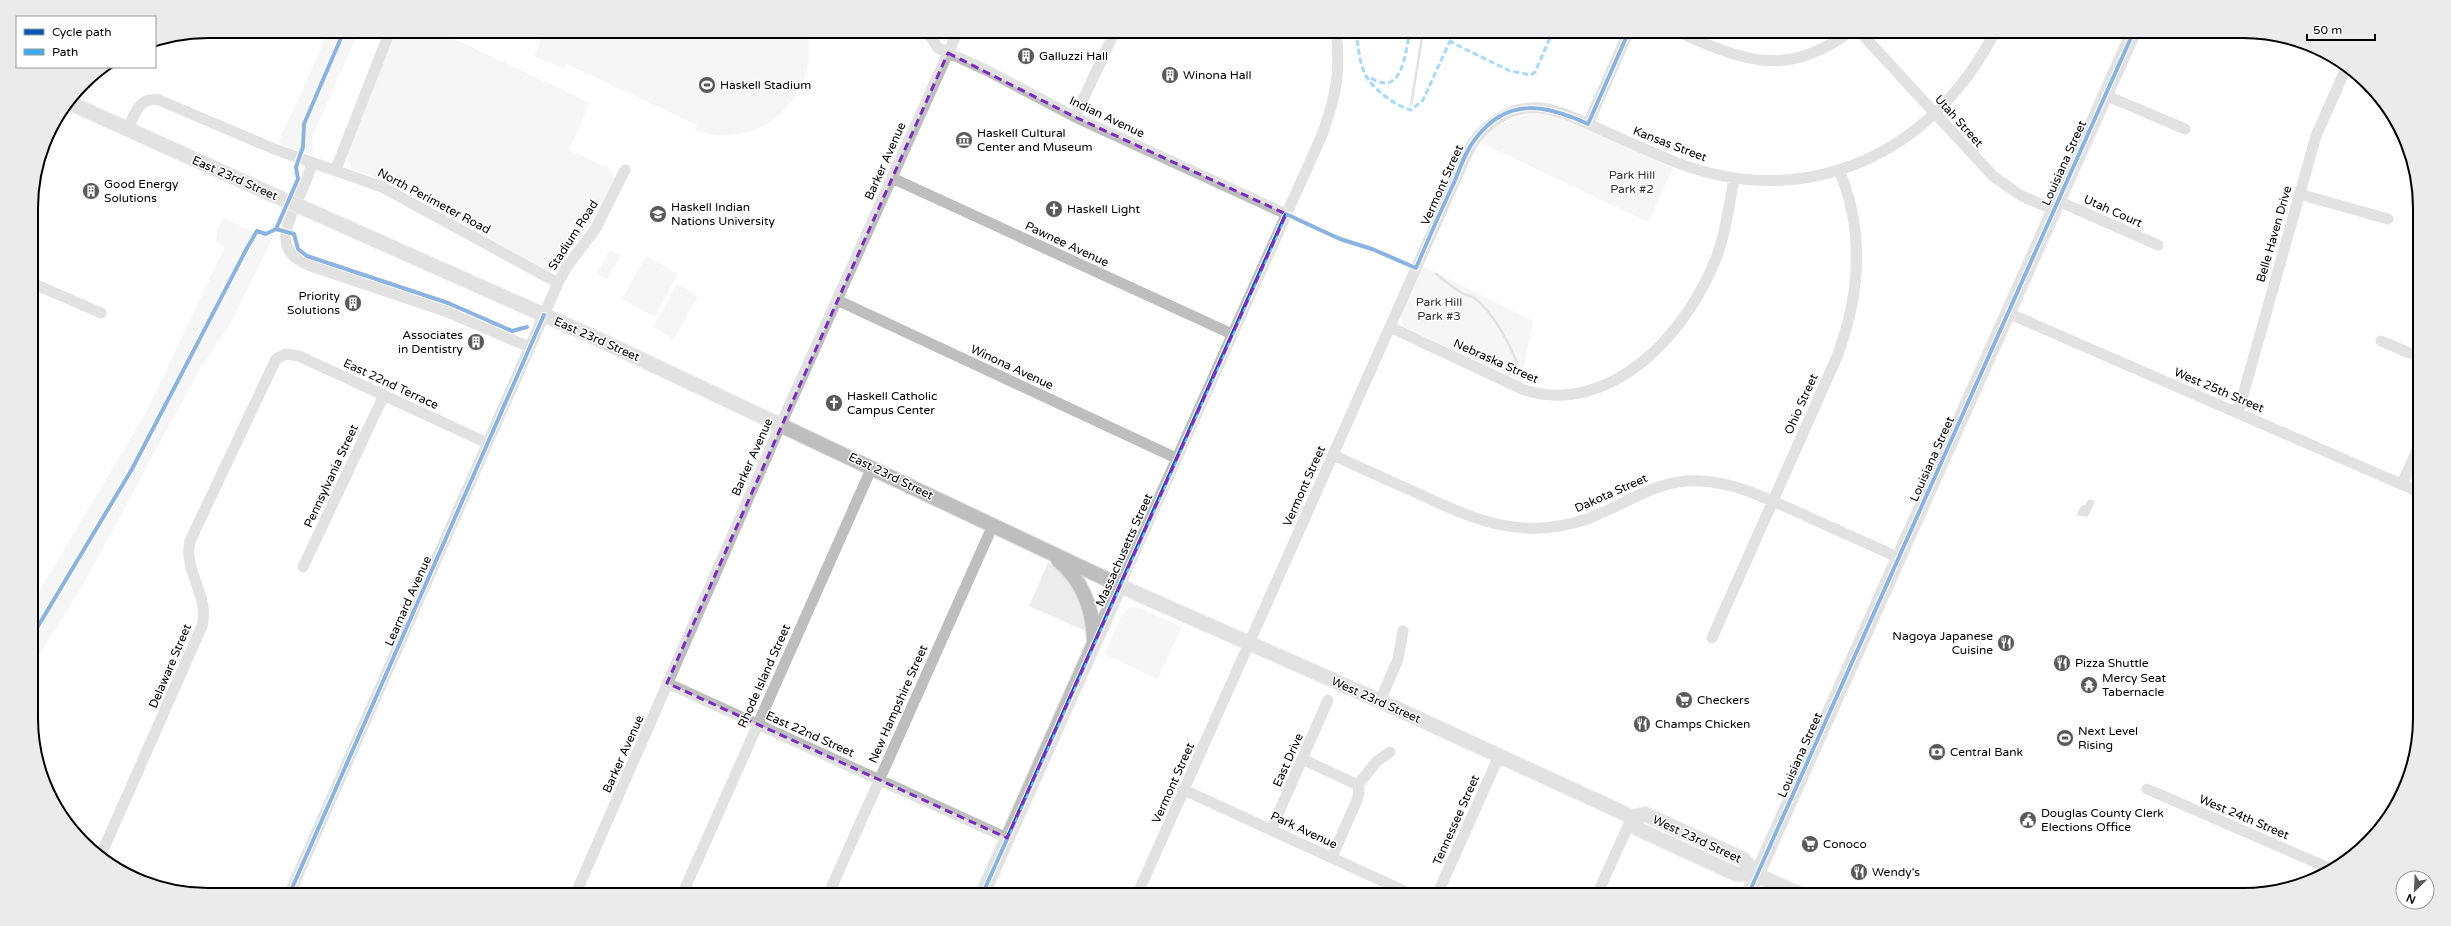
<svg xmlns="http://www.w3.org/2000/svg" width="2451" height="926" font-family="'Varela Round',sans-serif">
  <rect width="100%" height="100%" fill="#fff"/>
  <path fill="#ececec" d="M 329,31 L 359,31 L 312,137 L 314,156 L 278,143 Z
    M 396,31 L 437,31 L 590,103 L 569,150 L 608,168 L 612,172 L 614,179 L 591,225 L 554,270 L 545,270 L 401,189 L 354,169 C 342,162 349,150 353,139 Z
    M 545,31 L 807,31 C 821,94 761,154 695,130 L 697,125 L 567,64 L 565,69 L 534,56 Z
    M 1538,113 L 1562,118 L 1673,168 L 1648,222 L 1480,142 C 1497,124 1514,116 1538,113 Z
    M 223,218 L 263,236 L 274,235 L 231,323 L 197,374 L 84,583 L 34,663 L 34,600 L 145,414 L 225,247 L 216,241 L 218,228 Z
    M 610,250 L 621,255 L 607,279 L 597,273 Z
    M 646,256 L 678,274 L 655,317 L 622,299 Z
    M 1423,266 L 1533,321 L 1521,383 L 1403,326 L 1401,315 Z
    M 677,284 L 698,296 L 674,339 L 653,327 Z
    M 1048,563 L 1057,568 L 1078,590 L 1088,632 L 1029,606 Z
    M 1129,607 L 1140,608 L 1182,627 L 1158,679 L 1104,654 L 1123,614 Z"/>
  <path fill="#bfbfbf" d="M 2089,499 L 2095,501 L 2088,517 L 2077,515 L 2081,506 L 2085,505 Z"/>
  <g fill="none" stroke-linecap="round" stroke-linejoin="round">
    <path stroke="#bfbfbf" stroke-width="2.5" d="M 1411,105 L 1423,31
      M 1436,274 C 1445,281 1454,289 1464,294 C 1467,295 1471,296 1473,297 C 1492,310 1513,348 1519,370"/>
    <g stroke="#dbdbdb" stroke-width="16">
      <path id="major" d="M 70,103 L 271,194
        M 317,214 L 598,339 L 1138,594 L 1380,701 L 1632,817 L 1638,829 L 1736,874 L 1757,875 L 1802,895
        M 1058,560 C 1083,581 1093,608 1094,640
        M 1632,817 L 1645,814 L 1743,859 L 1757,875
        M 982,895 L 1120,585
        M 1748,895 L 2134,31"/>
    </g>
    <path stroke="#bebebe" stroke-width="11" d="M 927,31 L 938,48 L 988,71 L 1075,117 L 1286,214
      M 1676,31 C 1744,61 1785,79 1851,31
      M 1859,31 L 1993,176 L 2020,195 L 2054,210
      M 2105,95 L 2185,129
      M 1075,117 L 1115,31
      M 1588,124 L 1629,31
      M 128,129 C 135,114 139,96 159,100 L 274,149 L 382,187 L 558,283
      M 312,162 C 309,174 305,185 299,197 C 287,225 272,252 311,266 L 445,311 L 529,347
      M 336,169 L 390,31
      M 892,178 L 1232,334
      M 2299,194 L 2388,219
      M 2058,201 L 2158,245
      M 32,283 L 101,313
      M 837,300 L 1176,458
      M 2008,313 L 2419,492
      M 1390,327 L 1524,390 C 1612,417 1688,332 1717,256 C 1726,232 1729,205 1734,179
      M 2381,341 L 2419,357
      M 2238,413 L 2316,136 L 2347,66
      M 1333,455 C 1361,468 1390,481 1419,494 C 1477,521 1523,541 1587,519 C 1626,505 1659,477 1702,481 C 1738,483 1769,500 1802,514 C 1834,529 1867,543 1899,558
      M 2402,484 L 2419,446
      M 303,567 L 384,395
      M 1120,585 L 1322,135 C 1336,97 1341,71 1336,31
      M 1712,638 L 1836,359 C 1860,297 1865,232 1839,170
      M 667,683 L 1007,838
      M 1380,701 L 1398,659 L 1403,631
      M 1302,759 L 1358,785
      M 1358,785 L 1376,762 L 1390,752
      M 2147,789 L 2331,869
      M 1184,790 L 1413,895
      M 2391,812 L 2413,763
      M 1271,830 L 1328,700
      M 100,857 L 202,626 C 210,595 183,572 190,541 L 276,359 L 286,354 L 299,356 L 487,443
      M 1332,857 L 1357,800 L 1359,793 L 1358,785
      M 289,895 L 558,283 L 566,268 L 596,228 L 625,170
      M 575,895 L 781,424 L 958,31
      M 682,895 L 872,467
      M 828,895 L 993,525
      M 1137,895 L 1470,147 C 1486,123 1511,105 1541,108 C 1560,110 1576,119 1593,126 C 1622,139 1650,152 1678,163 C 1808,213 1935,152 1995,31
      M 1437,895 L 1499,756
      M 1597,895 L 1632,817"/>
    <use href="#major" stroke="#bebebe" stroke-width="14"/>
    <g stroke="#dbdbdb" stroke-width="16" stroke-linecap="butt">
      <path id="major-bridge" d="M 271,194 L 317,214"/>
    </g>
    <use href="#major-bridge" stroke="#bebebe" stroke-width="14"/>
    <path stroke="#3fa9f5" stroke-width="3" stroke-dasharray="6 3" stroke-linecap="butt" d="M 1356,31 C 1358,44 1359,62 1365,74 C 1372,89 1396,106 1411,110 L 1423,100 L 1450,41
      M 1453,31 L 1450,41 L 1457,45 L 1510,71 L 1531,75 L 1535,72 L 1553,31
      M 1371,78 C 1403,98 1405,52 1410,31"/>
    <g stroke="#fff" stroke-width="6">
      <path id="cycleway" d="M 276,229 L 294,234 L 298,249 L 307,256 L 448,303 L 512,331 L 527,327
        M 34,633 L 132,469 L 247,248 L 257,231 L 266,234 L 276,229 L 298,179 L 296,167 L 303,147 L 304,124 L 344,31
        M 2391,812 L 2413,763
        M 289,895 L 544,315
        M 982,895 L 1286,214 L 1340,239 L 1372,249 L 1416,268 C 1428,240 1440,212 1453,185 C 1460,169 1465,151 1476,138 C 1508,96 1546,105 1588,124 L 1629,31
        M 1748,895 L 2134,31"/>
    </g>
    <use href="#cycleway" stroke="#0057b8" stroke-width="4"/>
  </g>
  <path d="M0 0H2451V926H0ZM 948,53 L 1075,117 L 1286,214 L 1007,838 L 667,683 Z" fill="#fff" fill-opacity=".55" fill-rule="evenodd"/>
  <path fill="none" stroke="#7b2cbf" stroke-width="3" stroke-dasharray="8 5" stroke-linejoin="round" d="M 948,53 L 1075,117 L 1286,214 L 1007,838 L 667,683 Z"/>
  <defs>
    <g id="building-disc" transform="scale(0.9)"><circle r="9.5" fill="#595959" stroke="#fff"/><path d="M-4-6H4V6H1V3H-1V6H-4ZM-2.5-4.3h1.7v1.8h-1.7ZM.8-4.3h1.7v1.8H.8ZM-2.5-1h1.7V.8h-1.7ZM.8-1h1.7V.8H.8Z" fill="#fff"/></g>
    <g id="stadium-disc" transform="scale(0.9)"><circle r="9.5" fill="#595959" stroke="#fff"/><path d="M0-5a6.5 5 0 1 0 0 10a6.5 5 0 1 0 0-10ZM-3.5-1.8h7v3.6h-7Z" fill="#fff"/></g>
    <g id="museum-disc" transform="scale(0.9)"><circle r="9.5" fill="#595959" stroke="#fff"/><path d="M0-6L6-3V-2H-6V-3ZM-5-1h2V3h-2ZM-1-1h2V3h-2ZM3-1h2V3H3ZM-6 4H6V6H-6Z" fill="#fff"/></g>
    <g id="church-disc" transform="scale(0.9)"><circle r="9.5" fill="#595959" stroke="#fff"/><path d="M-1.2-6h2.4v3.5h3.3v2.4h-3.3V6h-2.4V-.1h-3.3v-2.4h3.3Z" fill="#fff"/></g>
    <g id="university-disc" transform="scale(0.9)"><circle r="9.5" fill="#595959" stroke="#fff"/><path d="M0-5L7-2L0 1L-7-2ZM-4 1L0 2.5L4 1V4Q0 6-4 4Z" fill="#fff"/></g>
    <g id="restaurant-disc" transform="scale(0.9)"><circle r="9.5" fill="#595959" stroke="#fff"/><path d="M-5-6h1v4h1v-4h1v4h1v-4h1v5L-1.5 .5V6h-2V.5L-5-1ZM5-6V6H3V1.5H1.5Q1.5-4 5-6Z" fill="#fff"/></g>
    <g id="temple-disc" transform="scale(0.9)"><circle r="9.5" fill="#595959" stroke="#fff"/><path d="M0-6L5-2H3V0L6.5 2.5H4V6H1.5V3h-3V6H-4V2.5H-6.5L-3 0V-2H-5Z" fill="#fff"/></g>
    <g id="supermarket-disc" transform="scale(0.9)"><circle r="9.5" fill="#595959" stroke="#fff"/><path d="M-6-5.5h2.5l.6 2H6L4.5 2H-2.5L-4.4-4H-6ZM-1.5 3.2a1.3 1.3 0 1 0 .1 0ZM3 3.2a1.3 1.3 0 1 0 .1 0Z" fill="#fff"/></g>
    <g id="bank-disc" transform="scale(0.9)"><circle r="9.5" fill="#595959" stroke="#fff"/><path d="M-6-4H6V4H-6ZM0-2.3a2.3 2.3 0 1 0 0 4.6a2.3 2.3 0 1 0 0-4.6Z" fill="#fff"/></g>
    <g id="civic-disc" transform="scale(0.9)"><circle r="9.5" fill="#595959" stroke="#fff"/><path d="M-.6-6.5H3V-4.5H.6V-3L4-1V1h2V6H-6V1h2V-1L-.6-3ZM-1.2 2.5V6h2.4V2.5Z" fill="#fff"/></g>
  </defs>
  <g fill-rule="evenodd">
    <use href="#building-disc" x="1026" y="56"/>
    <use href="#building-disc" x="1170" y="75"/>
    <use href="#stadium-disc" x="707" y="85"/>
    <use href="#museum-disc" x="964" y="140"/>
    <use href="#building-disc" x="91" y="191"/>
    <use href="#church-disc" x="1054" y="209"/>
    <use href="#university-disc" x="658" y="214"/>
    <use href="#building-disc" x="353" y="303"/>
    <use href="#building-disc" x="476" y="342"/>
    <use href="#church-disc" x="834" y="403"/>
    <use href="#restaurant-disc" x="2006" y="643"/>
    <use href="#restaurant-disc" x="2062" y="663"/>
    <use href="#temple-disc" x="2089" y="685"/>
    <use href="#supermarket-disc" x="1684" y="700"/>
    <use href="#restaurant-disc" x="1642" y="724"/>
    <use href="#stadium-disc" x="2065" y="738"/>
    <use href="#bank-disc" x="1937" y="752"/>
    <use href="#civic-disc" x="2028" y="820"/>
    <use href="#supermarket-disc" x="1810" y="844"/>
    <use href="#restaurant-disc" x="1859" y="872"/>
  </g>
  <g text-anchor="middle" stroke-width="3" stroke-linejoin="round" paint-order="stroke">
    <g font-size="12" fill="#000" stroke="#fff" text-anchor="start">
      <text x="1039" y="60">Galluzzi Hall</text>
      <text x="1183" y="79">Winona Hall</text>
      <text x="720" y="89">Haskell Stadium</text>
      <text x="977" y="137">Haskell Cultural<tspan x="977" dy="14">Center and Museum</tspan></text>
      <text x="104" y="188">Good Energy<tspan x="104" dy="14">Solutions</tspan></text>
      <text x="671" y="211">Haskell Indian<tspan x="671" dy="14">Nations University</tspan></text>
      <text x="1067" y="213">Haskell Light</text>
      <text x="340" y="300" text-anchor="end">Priority<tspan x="340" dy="14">Solutions</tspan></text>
      <text x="463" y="339" text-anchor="end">Associates<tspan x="463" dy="14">in Dentistry</tspan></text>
      <text x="847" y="400">Haskell Catholic<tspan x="847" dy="14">Campus Center</tspan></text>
      <text x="1993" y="640" text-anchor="end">Nagoya Japanese<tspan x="1993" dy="14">Cuisine</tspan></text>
      <text x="2075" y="667">Pizza Shuttle</text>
      <text x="2102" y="682">Mercy Seat<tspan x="2102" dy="14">Tabernacle</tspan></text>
      <text x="1697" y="704">Checkers</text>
      <text x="1655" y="728">Champs Chicken</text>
      <text x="2078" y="735">Next Level<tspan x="2078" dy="14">Rising</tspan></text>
      <text x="1950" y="756">Central Bank</text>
      <text x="2041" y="817">Douglas County Clerk<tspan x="2041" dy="14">Elections Office</tspan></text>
      <text x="1823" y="848">Conoco</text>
      <text x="1872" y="876">Wendy's</text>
    </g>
    <g font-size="12" fill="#000" stroke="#fff">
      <text transform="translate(1107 117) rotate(25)" y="4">Indian Avenue</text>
      <text transform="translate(1959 121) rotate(48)" y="4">Utah Street</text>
      <text transform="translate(1670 144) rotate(21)" y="4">Kansas Street</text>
      <text transform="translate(885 161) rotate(-66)" y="4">Barker Avenue</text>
      <text transform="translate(2064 163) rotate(-66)" y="4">Louisiana Street</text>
      <text transform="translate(235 178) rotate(24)" y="4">East 23rd Street</text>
      <text transform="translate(1442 185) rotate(-66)" y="4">Vermont Street</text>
      <text transform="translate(434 201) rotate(28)" y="4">North Perimeter Road</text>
      <text transform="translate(2113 211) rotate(24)" y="4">Utah Court</text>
      <text transform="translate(2274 234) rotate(-74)" y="4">Belle Haven Drive</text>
      <text transform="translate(573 235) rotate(-57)" y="4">Stadium Road</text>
      <text transform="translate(1067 244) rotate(25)" y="4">Pawnee Avenue</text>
      <text transform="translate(597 339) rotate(24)" y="4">East 23rd Street</text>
      <text transform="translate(1496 361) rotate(24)" y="4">Nebraska Street</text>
      <text transform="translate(1012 367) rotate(25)" y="4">Winona Avenue</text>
      <text transform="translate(391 384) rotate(25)" y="4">East 22nd Terrace</text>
      <text transform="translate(2219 390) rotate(23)" y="4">West 25th Street</text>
      <text transform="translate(1801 404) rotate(-66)" y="4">Ohio Street</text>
      <text transform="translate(752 457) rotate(-66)" y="4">Barker Avenue</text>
      <text transform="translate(1932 459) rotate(-66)" y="4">Louisiana Street</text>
      <text transform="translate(331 476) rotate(-65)" y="4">Pennsylvania Street</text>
      <text transform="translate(891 476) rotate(26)" y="4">East 23rd Street</text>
      <text transform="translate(1304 486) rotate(-66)" y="4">Vermont Street</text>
      <text transform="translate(1611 493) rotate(-24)" y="4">Dakota Street</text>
      <text transform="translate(1124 550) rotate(-66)" y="4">Massachusetts Street</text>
      <text transform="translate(408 601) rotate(-66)" y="4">Learnard Avenue</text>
      <text transform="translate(170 666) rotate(-67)" y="4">Delaware Street</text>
      <text transform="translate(764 676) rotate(-66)" y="4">Rhode Island Street</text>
      <text transform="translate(1376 700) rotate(24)" y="4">West 23rd Street</text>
      <text transform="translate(898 704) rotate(-66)" y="4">New Hampshire Street</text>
      <text transform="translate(810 734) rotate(24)" y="4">East 22nd Street</text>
      <text transform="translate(623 754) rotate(-66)" y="4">Barker Avenue</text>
      <text transform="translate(1800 755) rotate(-66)" y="4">Louisiana Street</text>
      <text transform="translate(1288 760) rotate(-66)" y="4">East Drive</text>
      <text transform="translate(1173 783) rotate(-66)" y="4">Vermont Street</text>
      <text transform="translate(2244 817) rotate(23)" y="4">West 24th Street</text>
      <text transform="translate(1456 820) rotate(-66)" y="4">Tennessee Street</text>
      <text transform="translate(1304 830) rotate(25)" y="4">Park Avenue</text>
      <text transform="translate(1697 839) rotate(25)" y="4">West 23rd Street</text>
    </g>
    <g font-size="12" fill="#333" stroke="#fff">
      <text x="1632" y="179">Park Hill<tspan x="1632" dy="14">Park #2</tspan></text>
      <text x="1439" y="306">Park Hill<tspan x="1439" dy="14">Park #3</tspan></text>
    </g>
  </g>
  <path d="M0 0H2451V926H0ZM208 38H2243A170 170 0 0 1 2413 208V718A170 170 0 0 1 2243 888H208A170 170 0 0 1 38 718V208A170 170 0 0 1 208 38Z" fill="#ebebeb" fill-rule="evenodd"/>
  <path fill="none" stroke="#000" stroke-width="2" d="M208 38H2243A170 170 0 0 1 2413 208V718A170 170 0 0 1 2243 888H208A170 170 0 0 1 38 718V208A170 170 0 0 1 208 38Z"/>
  <rect x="16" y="16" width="140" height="52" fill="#ffffff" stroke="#999999"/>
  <rect x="24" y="29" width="20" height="6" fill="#0057b8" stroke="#999999"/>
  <text x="52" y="36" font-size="12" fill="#000000">Cycle path</text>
  <rect x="24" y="49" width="20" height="6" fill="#3fa9f5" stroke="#999999"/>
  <text x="52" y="56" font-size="12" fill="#000000">Path</text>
  <g transform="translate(2415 890) rotate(204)"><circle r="19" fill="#ffffff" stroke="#999999"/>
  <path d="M0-3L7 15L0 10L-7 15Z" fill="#595959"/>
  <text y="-6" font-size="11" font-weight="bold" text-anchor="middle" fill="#000000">N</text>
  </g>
  <path d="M2307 34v6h68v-6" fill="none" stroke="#000000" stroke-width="2"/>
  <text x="2313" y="34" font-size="12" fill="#000000" stroke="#ffffff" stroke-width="3" paint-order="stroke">50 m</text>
</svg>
